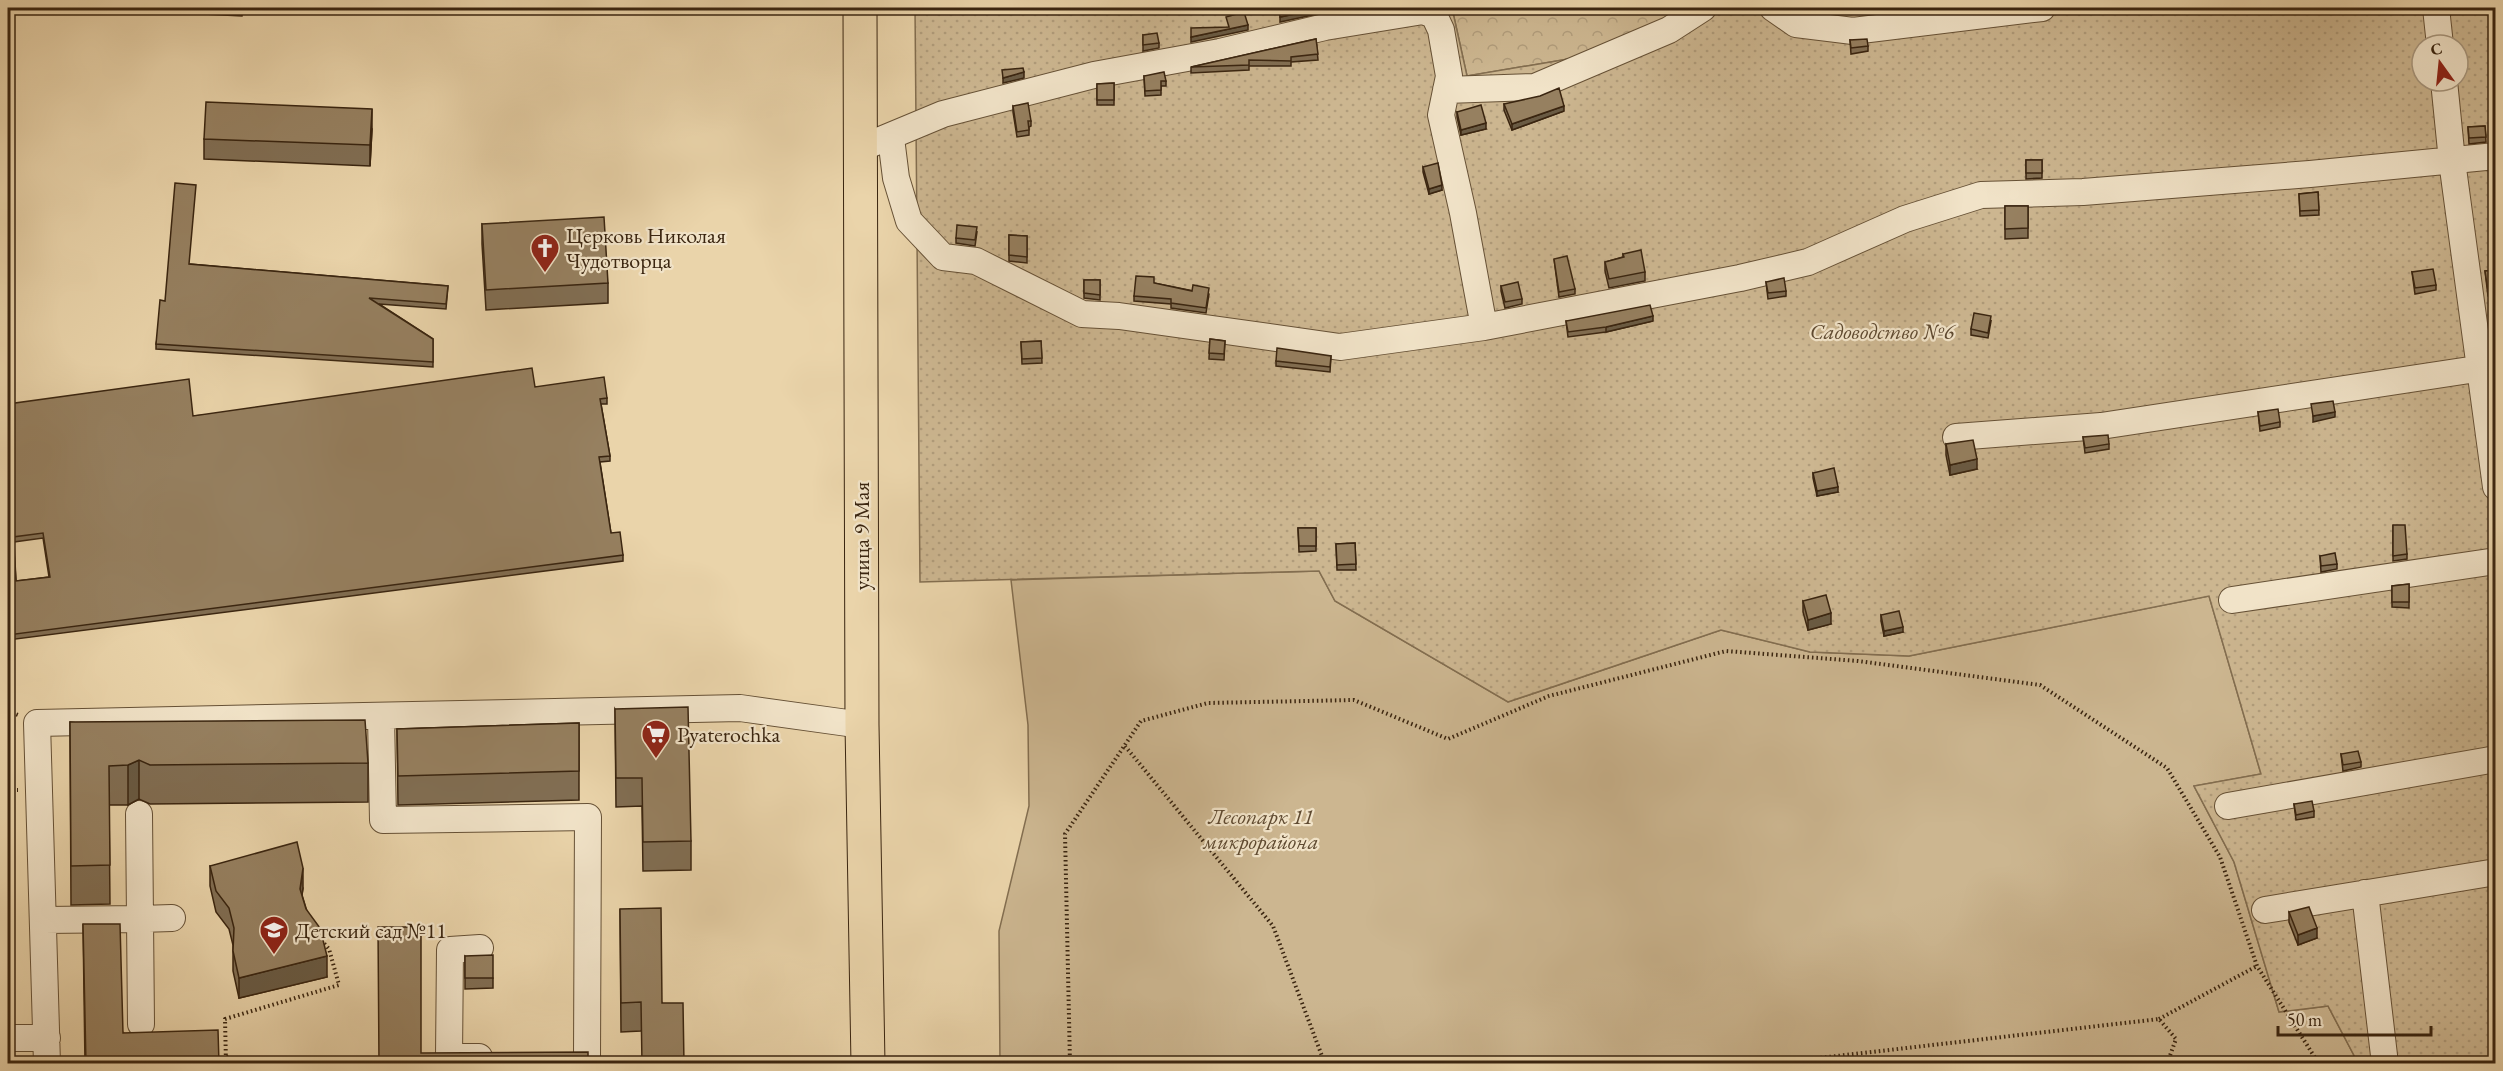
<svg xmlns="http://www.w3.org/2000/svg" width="2503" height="1071" font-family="'EB Garamond',serif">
  <defs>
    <pattern id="forest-crowns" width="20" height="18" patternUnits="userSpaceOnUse" patternTransform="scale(1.5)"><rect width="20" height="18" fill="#ccb690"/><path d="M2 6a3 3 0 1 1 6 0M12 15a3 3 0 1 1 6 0" fill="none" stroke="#b09c7b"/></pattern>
    <pattern id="garden-dots" width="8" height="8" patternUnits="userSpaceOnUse" patternTransform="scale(1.5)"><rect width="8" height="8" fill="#ccb690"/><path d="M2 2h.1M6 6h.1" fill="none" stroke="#b09c7b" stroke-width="1.8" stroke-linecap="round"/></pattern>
  </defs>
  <rect width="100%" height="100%" fill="#ead4aa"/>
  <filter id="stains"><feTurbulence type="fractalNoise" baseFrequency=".00333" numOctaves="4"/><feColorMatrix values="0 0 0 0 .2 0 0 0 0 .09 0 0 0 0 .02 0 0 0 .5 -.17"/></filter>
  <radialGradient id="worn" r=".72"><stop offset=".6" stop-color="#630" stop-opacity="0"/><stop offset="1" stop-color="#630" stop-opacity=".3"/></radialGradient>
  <path fill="url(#forest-crowns)" stroke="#836e50" stroke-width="1.5" d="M 1452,8 L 1699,8 L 1598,54 L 1467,76 Z"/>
  <path fill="#ccb690" stroke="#836e50" stroke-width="1.5" d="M 1319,571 L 1335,601 L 1508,702 L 1721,630 L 1810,652 L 1909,656 L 2209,596 L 2261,774 L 2194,786 L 2234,862 L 2279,1012 L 2328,1006 L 2358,1063 L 1000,1064 L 999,931 L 1029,806 L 1028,725 L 1011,580 Z"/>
  <path fill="url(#garden-dots)" stroke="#836e50" stroke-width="1.5" fill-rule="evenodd" d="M 915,8 L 1452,8 L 1467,76 L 1598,54 L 1699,8 L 2495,8 L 2495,1063 L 2358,1063 L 2328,1006 L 2279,1012 L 2234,862 L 2194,786 L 2261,774 L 2209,596 L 1909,656 L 1810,652 L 1721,630 L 1508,702 L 1335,601 L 1319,571 L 920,582 ZM 2422,45 L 2458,45 L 2458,81 L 2422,81 Z"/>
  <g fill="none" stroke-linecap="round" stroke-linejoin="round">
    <g stroke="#665136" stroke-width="28">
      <path id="minor" d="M 1773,8 L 1796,24 L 1853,31 L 2042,8
        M 2436,8 L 2440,45
        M 2444,81 L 2452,161 L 2496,487
        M 1446,90 L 1535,87 L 1669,30 L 1703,8
        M 891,138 L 896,178 L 909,221 L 943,257 L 976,261 L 1082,314 L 1119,316 L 1340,347 L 1484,327
        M 859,149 L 943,114 L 1094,75 L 1220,52 L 1325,27 L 1423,11 L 1434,15 L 1441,30 L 1449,76 L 1441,115 L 1463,213 L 1484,327 L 1740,278 L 1808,262 L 1905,219 L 1981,195 L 2083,192 L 2310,174 L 2496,156
        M 1956,437 L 2101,426 L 2496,366
        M 2232,600 L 2496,561
        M 381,716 L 383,820 L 588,817 L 587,1057
        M 2228,806 L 2496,759
        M 2365,893 L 2385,1064
        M 2265,910 L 2496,872
        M 44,920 L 140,919 L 139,814
        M 141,1024 L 140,919 L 172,918
        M 8,1038 L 47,1038
        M 479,1057 L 449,1057 L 450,950 L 480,948
        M 47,1064 L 37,723 L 740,708 L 862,725"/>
    </g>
    <g stroke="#3a2510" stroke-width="35">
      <path id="major" d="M 860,8 L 862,725 L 868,1064"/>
    </g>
    <path stroke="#3a2510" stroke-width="4" stroke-dasharray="1.5 3" stroke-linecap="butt" d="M 8,711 L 18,715
      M 1125,746 L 1273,926 L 1325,1064
      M 8,790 L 18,790
      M 2159,1019 L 2257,966
      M 226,1056 L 235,1064
      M 226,1064 L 225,1019 L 339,985 L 329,949 L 322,941
      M 1070,1064 L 1065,834 L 1141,721 L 1208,703 L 1354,700 L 1448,739 L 1549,696 L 1726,651 L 1858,661 L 2040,685 L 2167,768 L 2220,857 L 2257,966 L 2319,1064
      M 1767,1064 L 2159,1019 L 2176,1039 L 2167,1064"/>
    <use href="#minor" stroke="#f1e3c8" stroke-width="26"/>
    <use href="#major" stroke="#ead4aa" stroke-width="33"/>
  </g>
  <path fill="#816e53" stroke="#3a2510" stroke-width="1.5" fill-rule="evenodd" d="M 204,8 L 243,8 L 242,16 L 204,14 Z
    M 1143,35 L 1159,43 L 1159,48 L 1143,51 Z
    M 1316,39 L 1318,60 L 1291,62 L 1291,66 L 1249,66 L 1249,70 L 1191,73 L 1191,67 Z
    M 1850,40 L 1868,46 L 1868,51 L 1851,54 Z
    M 1144,76 L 1166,81 L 1166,86 L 1161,86 L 1161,95 L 1145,96 Z
    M 1114,83 L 1114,105 L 1097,105 L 1097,84 Z
    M 1504,104 L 1564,111 L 1512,130 L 1504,110 Z
    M 1013,106 L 1031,121 L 1031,126 L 1029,127 L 1029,135 L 1017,137 L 1013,112 Z
    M 1457,112 L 1486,129 L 1461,135 L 1457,117 Z
    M 2485,126 L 2486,142 L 2469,144 L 2468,127 Z
    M 372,129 L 370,166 L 204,159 L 204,139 Z
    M 2026,160 L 2042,160 L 2042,178 L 2026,179 Z
    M 1423,167 L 1442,190 L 1429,194 L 1423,172 Z
    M 2318,192 L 2319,215 L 2300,216 L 2299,194 Z
    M 2005,206 L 2028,206 L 2028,238 L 2005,239 Z
    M 482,224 L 608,283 L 608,303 L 486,310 L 482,244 Z
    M 977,232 L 975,246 L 956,243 L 956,238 Z
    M 1009,235 L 1027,236 L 1027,263 L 1009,261 Z
    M 1623,254 L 1645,272 L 1645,281 L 1609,288 L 1605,271 L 1605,262 L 1623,257 Z
    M 1554,259 L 1575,289 L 1575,294 L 1559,297 Z
    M 190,264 L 448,286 L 446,309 L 379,304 L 433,339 L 433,367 L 156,349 L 156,344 L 165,301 Z
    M 2496,270 L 2496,295 L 2488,296 L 2485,271 Z
    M 2412,272 L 2436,285 L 2436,290 L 2415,294 Z
    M 1084,280 L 1100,280 L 1100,300 L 1084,298 Z
    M 1766,282 L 1786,291 L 1786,296 L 1768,299 Z
    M 1154,283 L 1209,294 L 1206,313 L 1171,308 L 1171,304 L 1134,301 L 1134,296 Z
    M 1501,286 L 1522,299 L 1522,304 L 1505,308 L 1501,291 Z
    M 1566,321 L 1653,321 L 1606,332 L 1568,337 Z
    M 1991,321 L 1988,338 L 1971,335 L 1971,329 Z
    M 1210,339 L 1225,341 L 1224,360 L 1209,359 Z
    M 1041,341 L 1042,363 L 1022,364 L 1021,342 Z
    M 1331,356 L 1330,372 L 1276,366 L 1276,361 Z
    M 535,387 L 607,398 L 607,404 L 601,404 L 610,456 L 610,461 L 600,462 L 611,533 L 623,555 L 623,561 L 8,640 L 8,404 L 193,416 ZM 43,538 L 49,577 L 16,581 L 14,542 Z
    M 2258,412 L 2280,422 L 2280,427 L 2260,431 Z
    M 2083,437 L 2109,444 L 2109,449 L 2085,453 Z
    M 1946,444 L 1977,469 L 1950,475 L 1946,455 Z
    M 1813,473 L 1838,492 L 1817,496 L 1813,478 Z
    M 2393,525 L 2407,554 L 2407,559 L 2393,561 Z
    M 1298,528 L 1316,528 L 1316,551 L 1299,552 Z
    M 1355,543 L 1356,570 L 1337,570 L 1336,544 Z
    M 2320,556 L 2337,564 L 2337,569 L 2321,572 Z
    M 2409,584 L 2409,608 L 2392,607 L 2392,586 Z
    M 1803,601 L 1831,624 L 1808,630 L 1803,612 Z
    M 1881,615 L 1903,632 L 1884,636 L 1881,621 Z
    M 615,709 L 691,841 L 691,870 L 643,871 L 642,806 L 616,807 Z
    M 70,722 L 368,763 L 368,802 L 150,804 L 139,799 L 128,805 L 109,805 L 110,904 L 71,905 Z
    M 579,723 L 579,800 L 398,805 L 397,729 Z
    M 2341,754 L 2361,762 L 2361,767 L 2343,771 Z
    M 2294,804 L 2314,811 L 2314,817 L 2296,820 Z
    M 210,866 L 303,888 L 302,895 L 327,977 L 239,998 L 233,971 L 233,945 L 229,929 L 216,912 L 210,886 Z
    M 620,909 L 662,1003 L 641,1031 L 621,1032 Z
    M 2289,912 L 2317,938 L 2298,945 L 2289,922 Z
    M 83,924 L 123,1033 L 219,1064 L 85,1064 Z
    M 465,956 L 493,978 L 493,988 L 465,989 Z"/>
  <path fill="#695a43" stroke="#3a2510" stroke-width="1.5" d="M 1324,8 L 1341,8 L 1341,9 L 1280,22 L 1280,17 Z
    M 1248,25 L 1248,30 L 1191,42 L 1191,37 Z
    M 1024,72 L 1024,78 L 1003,83 L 1003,78 Z
    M 1564,106 L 1564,111 L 1512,130 L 1512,124 Z
    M 372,109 L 372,129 L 370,166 L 370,145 Z
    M 1486,123 L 1486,129 L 1461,135 L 1461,130 Z
    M 1442,185 L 1442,190 L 1429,194 L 1429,189 Z
    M 1653,316 L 1653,321 L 1606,332 L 1606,327 Z
    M 2335,412 L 2335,417 L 2313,422 L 2313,416 Z
    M 1977,459 L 1977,469 L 1950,475 L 1950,465 Z
    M 1838,487 L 1838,492 L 1817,496 L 1817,491 Z
    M 1831,613 L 1831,624 L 1808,630 L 1808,620 Z
    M 1903,627 L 1903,632 L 1884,636 L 1884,631 Z
    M 139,760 L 139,799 L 128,805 L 128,765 Z
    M 303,868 L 303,888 L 300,909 L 300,889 Z
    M 2317,928 L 2317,938 L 2298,945 L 2298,935 Z
    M 327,956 L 327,977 L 239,998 L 239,978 Z"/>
  <path fill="#968060" stroke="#3a2510" stroke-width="1.5" fill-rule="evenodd" d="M 1279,8 L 1324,8 L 1280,17 Z
    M 1244,12 L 1248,25 L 1191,37 L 1191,28 L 1229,27 L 1226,17 Z
    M 1157,33 L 1159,43 L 1143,45 L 1143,35 Z
    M 1316,39 L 1318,54 L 1291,57 L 1291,61 L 1249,60 L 1249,65 L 1191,67 Z
    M 1867,39 L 1868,46 L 1851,48 L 1850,40 Z
    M 1023,68 L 1024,72 L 1003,78 L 1002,70 Z
    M 1164,72 L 1166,81 L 1161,81 L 1161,90 L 1145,91 L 1144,76 Z
    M 1114,83 L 1114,100 L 1097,100 L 1097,84 Z
    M 1559,88 L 1564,106 L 1512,124 L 1504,104 L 1540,96 Z
    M 206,102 L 372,109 L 370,145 L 204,139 Z
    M 1028,103 L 1031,121 L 1028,121 L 1029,130 L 1017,132 L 1013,106 Z
    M 1481,105 L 1486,123 L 1461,130 L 1457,112 Z
    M 2485,126 L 2486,137 L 2469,138 L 2468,127 Z
    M 2026,160 L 2042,160 L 2042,173 L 2026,173 Z
    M 1438,163 L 1442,185 L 1429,189 L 1423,167 Z
    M 175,183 L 196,185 L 189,264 L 448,286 L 446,304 L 369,298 L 433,339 L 433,362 L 156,344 L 160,300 L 165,301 Z
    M 2318,192 L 2319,210 L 2300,211 L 2299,194 Z
    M 2005,206 L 2028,206 L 2028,228 L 2005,229 Z
    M 604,217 L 608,283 L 486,290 L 482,224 Z
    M 957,225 L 977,227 L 975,240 L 956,238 Z
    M 1009,235 L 1027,236 L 1027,257 L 1009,255 Z
    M 1641,250 L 1645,272 L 1609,279 L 1605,262 L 1624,257 L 1623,254 Z
    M 1567,256 L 1575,289 L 1559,292 L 1554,259 Z
    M 2433,269 L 2436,285 L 2415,288 L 2412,272 Z
    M 2496,270 L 2496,290 L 2488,291 L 2485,271 Z
    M 1136,276 L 1154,277 L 1154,283 L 1192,291 L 1193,285 L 1209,288 L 1206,308 L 1171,303 L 1171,299 L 1134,296 Z
    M 1784,278 L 1786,291 L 1768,293 L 1766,282 Z
    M 1084,280 L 1100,280 L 1100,295 L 1084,293 Z
    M 1518,282 L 1522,299 L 1505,302 L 1501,286 Z
    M 1650,305 L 1653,316 L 1606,327 L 1568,332 L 1566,321 Z
    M 1974,313 L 1991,316 L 1988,333 L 1971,329 Z
    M 1210,339 L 1225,341 L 1224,354 L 1209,353 Z
    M 1041,341 L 1042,358 L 1022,359 L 1021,342 Z
    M 1277,348 L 1331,356 L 1330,367 L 1276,361 Z
    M 532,368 L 535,387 L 604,377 L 607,398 L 600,399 L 610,456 L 599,457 L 611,533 L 620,532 L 623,555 L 8,635 L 8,404 L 189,379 L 193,416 ZM 43,533 L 50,577 L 16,581 L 13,537 Z
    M 2333,401 L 2335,412 L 2313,416 L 2311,404 Z
    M 2278,409 L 2280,422 L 2260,426 L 2258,412 Z
    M 2108,435 L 2109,444 L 2085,448 L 2083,437 Z
    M 1973,440 L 1977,459 L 1950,465 L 1946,444 Z
    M 1834,468 L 1838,487 L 1817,491 L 1813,473 Z
    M 2393,525 L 2405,525 L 2407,554 L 2393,556 Z
    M 1298,528 L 1316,528 L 1316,546 L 1299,546 Z
    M 1355,543 L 1356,564 L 1337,565 L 1336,544 Z
    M 2335,553 L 2337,564 L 2321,566 L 2320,556 Z
    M 2409,584 L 2409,602 L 2392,602 L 2392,586 Z
    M 1826,595 L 1831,613 L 1808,620 L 1803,601 Z
    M 1899,611 L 1903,627 L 1884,631 L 1881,615 Z
    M 688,707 L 691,841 L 643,842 L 642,778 L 616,778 L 615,709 Z
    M 365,720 L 368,763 L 150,765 L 139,760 L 128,765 L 109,766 L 110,865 L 71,866 L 70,722 Z
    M 579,723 L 579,771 L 398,776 L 397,729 Z
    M 2358,751 L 2361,762 L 2343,765 L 2341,754 Z
    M 2312,801 L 2314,811 L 2296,815 L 2294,804 Z
    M 297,842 L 303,868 L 300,889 L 306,909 L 320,928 L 327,956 L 239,978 L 233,951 L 234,928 L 229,908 L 216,891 L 210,866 Z
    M 2309,907 L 2317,928 L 2298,935 L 2289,912 Z
    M 661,908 L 662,1003 L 683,1003 L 684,1064 L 642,1064 L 641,1002 L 621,1003 L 620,909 Z
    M 83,924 L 120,924 L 123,1033 L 218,1030 L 219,1064 L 86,1064 Z
    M 378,927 L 421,927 L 421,1053 L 588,1052 L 588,1064 L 379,1064 Z
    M 493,955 L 493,978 L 465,978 L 465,956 Z"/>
  <defs>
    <g id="church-pin" transform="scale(1.5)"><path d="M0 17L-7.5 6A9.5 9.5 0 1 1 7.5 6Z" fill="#8f2418" stroke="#f1e3c8"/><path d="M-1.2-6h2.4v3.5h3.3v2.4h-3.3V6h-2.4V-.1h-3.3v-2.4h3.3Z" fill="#fff"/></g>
    <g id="supermarket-pin" transform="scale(1.5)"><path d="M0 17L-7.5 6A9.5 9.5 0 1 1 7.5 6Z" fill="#8f2418" stroke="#f1e3c8"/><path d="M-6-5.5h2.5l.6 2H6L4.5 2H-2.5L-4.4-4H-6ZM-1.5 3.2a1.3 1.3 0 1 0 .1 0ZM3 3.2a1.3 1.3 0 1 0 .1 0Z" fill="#fff"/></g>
    <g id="school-pin" transform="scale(1.5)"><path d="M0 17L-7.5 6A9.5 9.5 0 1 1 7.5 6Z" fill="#8f2418" stroke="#f1e3c8"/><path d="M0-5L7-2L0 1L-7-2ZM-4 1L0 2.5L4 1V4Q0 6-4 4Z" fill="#fff"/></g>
  </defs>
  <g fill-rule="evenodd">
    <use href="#church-pin" x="545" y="248"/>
    <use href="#supermarket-pin" x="656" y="734"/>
    <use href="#school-pin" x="274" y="930"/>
  </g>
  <g text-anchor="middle" stroke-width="4.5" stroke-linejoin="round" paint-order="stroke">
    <g font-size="22" fill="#3a2510" stroke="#f1e3c8" text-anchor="start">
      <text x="566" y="243">Церковь Николая<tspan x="566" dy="25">Чудотворца</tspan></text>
      <text x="677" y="742">Pyaterochka</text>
      <text x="295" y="938">Детский сад №11</text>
    </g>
    <g font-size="22" font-style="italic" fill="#5e4930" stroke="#f1e3c8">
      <text x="1882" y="339">Садоводство №6</text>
      <text x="1261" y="824">Лесопарк 11<tspan x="1261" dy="25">микрорайона</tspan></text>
    </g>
    <g font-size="22" fill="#3a2510" stroke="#f1e3c8">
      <text transform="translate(861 536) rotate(-90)" y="8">улица 9 Мая</text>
    </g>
  </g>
  <rect width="2503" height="1071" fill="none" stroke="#ead4aa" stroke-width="30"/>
  <rect x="9" y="9" width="2485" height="1053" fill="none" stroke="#3a2510" stroke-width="3"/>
  <rect x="15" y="15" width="2473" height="1041" fill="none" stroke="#3a2510" stroke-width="1.5"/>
  <g transform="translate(2440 63) rotate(345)"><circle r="28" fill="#f1e3c8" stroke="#a8977e" stroke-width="1.5"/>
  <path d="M0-4.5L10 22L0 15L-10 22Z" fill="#8f2418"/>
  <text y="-9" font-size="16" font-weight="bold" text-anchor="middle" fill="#3a2510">С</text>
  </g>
  <path d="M2278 1026v9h153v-9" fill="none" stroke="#3a2510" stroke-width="3"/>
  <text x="2287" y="1026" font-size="18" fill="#3a2510" stroke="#f1e3c8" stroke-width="4.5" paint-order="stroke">50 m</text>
  <rect width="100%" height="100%" filter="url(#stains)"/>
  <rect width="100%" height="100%" fill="url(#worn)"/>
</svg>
